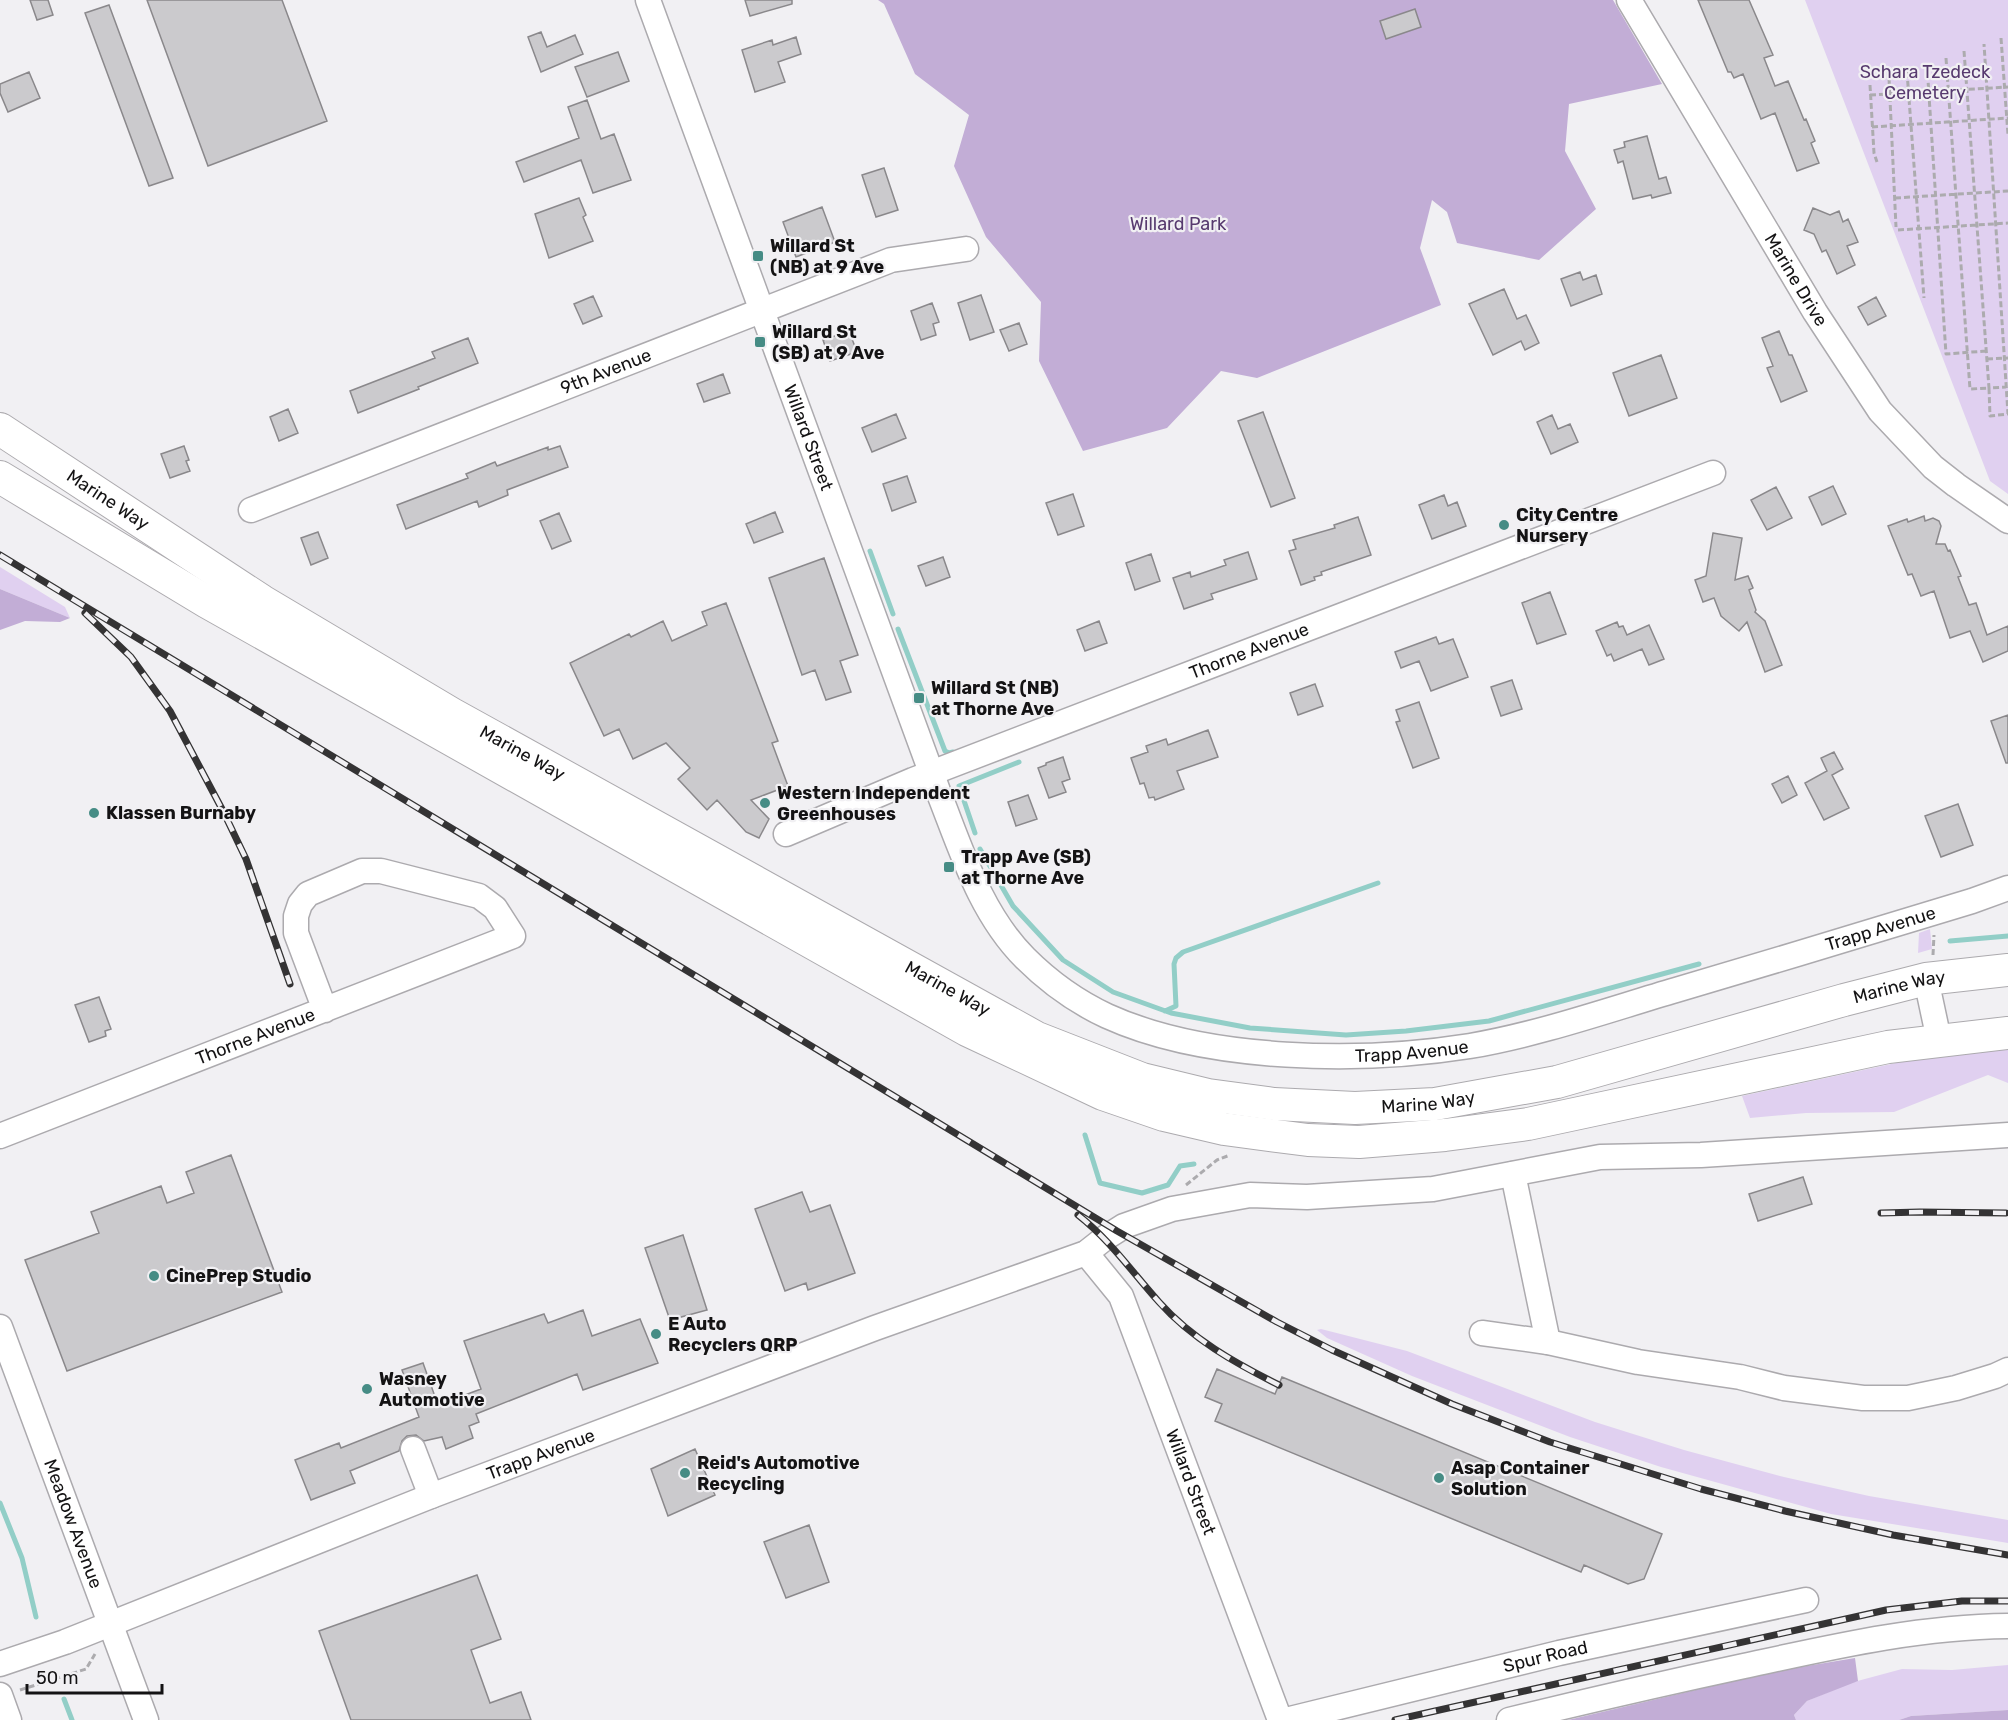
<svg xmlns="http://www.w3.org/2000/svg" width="2008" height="1720" font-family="Rubik,sans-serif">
  <rect width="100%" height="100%" fill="#f1f0f3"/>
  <path fill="#e0d0f0" d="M 1805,0 L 2008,0 L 2008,494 L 1990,481 Z
    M 0,567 L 65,607 L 70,618 L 0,589 Z
    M 1930,929 L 1932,949 L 1918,953 L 1919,933 Z
    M 2008,1048 L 2008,1083 L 1988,1075 L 1894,1112 L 1806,1113 L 1750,1118 L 1742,1096 L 1924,1057 Z
    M 1321,1329 L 1407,1351 L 1595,1422 L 1684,1450 L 1784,1477 L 1869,1496 L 2008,1520 L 2008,1543 L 1831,1514 L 1661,1467 L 1570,1437 L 1412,1376 L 1327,1338 L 1317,1330 Z
    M 2008,1665 L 2008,1710 L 1911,1716 L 1899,1720 L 1796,1720 L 1794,1715 L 1807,1701 L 1850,1683 L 1902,1669 L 1952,1670 Z"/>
  <path fill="#c2add6" d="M 878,0 L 1613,0 L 1662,84 L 1569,104 L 1565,151 L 1596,209 L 1539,260 L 1457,243 L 1447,212 L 1432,200 L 1420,248 L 1441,305 L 1257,378 L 1221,371 L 1167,428 L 1083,451 L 1039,361 L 1041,302 L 986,237 L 954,166 L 969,115 L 915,74 L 884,4 Z
    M 0,589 L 70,618 L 60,622 L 25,621 L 0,630 Z
    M 1855,1658 L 1858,1681 L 1807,1701 L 1794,1715 L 1796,1720 L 1568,1720 L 1776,1671 Z
    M 2008,1710 L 2008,1720 L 1899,1720 L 1911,1716 Z"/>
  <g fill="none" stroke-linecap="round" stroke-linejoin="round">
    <path stroke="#92cec7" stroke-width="5" d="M 870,551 L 893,614
      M 898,629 L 945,751 L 949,753 L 953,752
      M 975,833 L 959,786 L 1019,762
      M 980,849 L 1013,906 L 1063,960 L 1113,992 L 1171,1013 L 1250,1028 L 1346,1035 L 1406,1031 L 1489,1021 L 1699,964
      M 1950,941 L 2008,936
      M 1165,1011 L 1176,1006 L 1174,964 L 1176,958 L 1183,952 L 1378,883
      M 1085,1135 L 1100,1183 L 1142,1193 L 1168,1185 L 1180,1166 L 1194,1164
      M 0,1503 L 22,1558 L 36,1617
      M 64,1699 L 72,1720"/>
  </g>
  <path fill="#cbcacd" stroke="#8a888b" stroke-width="1.5" d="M 30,0 L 48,0 L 53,15 L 37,20 Z
    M 147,0 L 282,0 L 327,121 L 208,166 Z
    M 745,0 L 792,0 L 792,4 L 750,16 Z
    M 1698,0 L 1749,0 L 1773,55 L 1764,58 L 1775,86 L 1788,81 L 1804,120 L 1806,119 L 1815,141 L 1811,143 L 1819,163 L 1797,171 L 1775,113 L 1761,119 L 1743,74 L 1734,78 L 1731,72 L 1728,72 Z
    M 109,5 L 173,178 L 149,186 L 85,13 Z
    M 1415,9 L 1421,27 L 1386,39 L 1380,21 Z
    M 541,32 L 547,47 L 575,35 L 583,54 L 541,72 L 528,37 Z
    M 796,37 L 801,54 L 778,62 L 785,82 L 755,92 L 742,50 L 772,40 L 773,45 Z
    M 618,52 L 629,81 L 587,97 L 575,67 Z
    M 29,72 L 40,98 L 8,112 L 0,93 L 0,84 Z
    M 587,100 L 601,139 L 614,134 L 631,180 L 593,193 L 581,160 L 524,182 L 516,162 L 579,138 L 568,107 Z
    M 1647,136 L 1659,179 L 1666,177 L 1671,193 L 1652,198 L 1651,195 L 1633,199 L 1623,161 L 1618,163 L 1614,150 L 1625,147 L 1624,142 Z
    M 884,168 L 898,210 L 876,217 L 862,175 Z
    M 579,198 L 586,215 L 583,217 L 593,241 L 549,258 L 535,214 Z
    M 822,207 L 835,242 L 796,257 L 783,222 Z
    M 1813,208 L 1830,215 L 1839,211 L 1843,222 L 1848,219 L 1858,242 L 1847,246 L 1855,265 L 1837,274 L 1826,250 L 1822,252 L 1814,234 L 1804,230 Z
    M 1580,272 L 1583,280 L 1596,275 L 1602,294 L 1571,306 L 1561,279 Z
    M 1504,289 L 1517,319 L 1526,315 L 1539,343 L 1525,350 L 1521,341 L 1493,355 L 1469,304 Z
    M 981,295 L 994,332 L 970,340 L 958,303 Z
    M 593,296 L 602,316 L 583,324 L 574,304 Z
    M 1876,297 L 1886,316 L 1868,325 L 1858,307 Z
    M 932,303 L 939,322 L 933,324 L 936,335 L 921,340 L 911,311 Z
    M 1019,323 L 1027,344 L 1009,351 L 1000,330 Z
    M 849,331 L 857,352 L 830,361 L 823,340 Z
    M 1779,331 L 1789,355 L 1792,355 L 1807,391 L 1781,402 L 1767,368 L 1773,366 L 1762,338 Z
    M 468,338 L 478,363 L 418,387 L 419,389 L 358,413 L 350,391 L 435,358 L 432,352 Z
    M 1661,355 L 1677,398 L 1629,416 L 1613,373 Z
    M 723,374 L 730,393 L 704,402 L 697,384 Z
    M 288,409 L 298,433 L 279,441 L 270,417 Z
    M 1263,412 L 1295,498 L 1271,507 L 1238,421 Z
    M 896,414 L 906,438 L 872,452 L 862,428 Z
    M 1552,415 L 1558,429 L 1570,424 L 1578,442 L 1551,454 L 1537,422 Z
    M 184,446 L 189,460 L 186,461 L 190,471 L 170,478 L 161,454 Z
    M 560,446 L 568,467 L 507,490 L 508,495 L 479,507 L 477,501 L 406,529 L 397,505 L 468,478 L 466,474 L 495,462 L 497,466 L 548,447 L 548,450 Z
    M 907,476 L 916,502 L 892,511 L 883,484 Z
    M 1833,486 L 1846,514 L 1822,525 L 1809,497 Z
    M 1776,487 L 1792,518 L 1767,530 L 1751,500 Z
    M 1073,494 L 1084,526 L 1058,535 L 1046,503 Z
    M 1444,495 L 1448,506 L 1457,502 L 1466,526 L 1432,539 L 1419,505 Z
    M 775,512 L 783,532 L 754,543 L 746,524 Z
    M 559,513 L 571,541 L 552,549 L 540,521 Z
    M 1924,516 L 1925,521 L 1933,518 L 1939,521 L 1941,526 L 1936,544 L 1945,544 L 1948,551 L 1950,550 L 1961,576 L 1958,577 L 1969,605 L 1976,603 L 1987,635 L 2008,626 L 2008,651 L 1983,662 L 1970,631 L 1950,638 L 1934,591 L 1921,596 L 1912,574 L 1908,575 L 1888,526 L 1907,519 L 1908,522 Z
    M 1358,517 L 1371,555 L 1321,572 L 1322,575 L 1314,577 L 1315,580 L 1301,585 L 1289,551 L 1296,549 L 1293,540 L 1335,528 L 1334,525 Z
    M 318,532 L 328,558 L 311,565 L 301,538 Z
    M 1713,533 L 1742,538 L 1735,580 L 1748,576 L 1753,588 L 1749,590 L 1756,610 L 1755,612 L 1765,621 L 1782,665 L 1765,672 L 1747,622 L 1739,631 L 1721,616 L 1714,598 L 1703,602 L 1695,580 L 1706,576 Z
    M 1248,552 L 1257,579 L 1211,594 L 1213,599 L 1184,609 L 1173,578 L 1190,572 L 1191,577 L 1226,565 L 1224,560 Z
    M 1151,554 L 1160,581 L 1135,590 L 1126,563 Z
    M 943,557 L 950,577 L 926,586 L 918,566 Z
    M 824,558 L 858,655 L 840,661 L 851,692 L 826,700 L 815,670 L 802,675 L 769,578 Z
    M 1550,592 L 1566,634 L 1537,644 L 1522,603 Z
    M 726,603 L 778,741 L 772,743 L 788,786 L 751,800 L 769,819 L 759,838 L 746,832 L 717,800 L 707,810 L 678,779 L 690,768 L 666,743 L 633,759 L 619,729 L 604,736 L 570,663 L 629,634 L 631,637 L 663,621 L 672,641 L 707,625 L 702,612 Z
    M 1099,621 L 1107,643 L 1085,651 L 1077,630 Z
    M 1617,622 L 1619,627 L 1623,626 L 1627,635 L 1649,625 L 1664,659 L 1649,665 L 1642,649 L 1614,661 L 1611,654 L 1607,656 L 1596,631 Z
    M 1436,637 L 1439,644 L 1453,639 L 1468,677 L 1431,691 L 1419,661 L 1401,668 L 1395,652 Z
    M 1512,680 L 1522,709 L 1501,716 L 1491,687 Z
    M 1315,684 L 1323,706 L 1298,715 L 1290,693 Z
    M 1419,702 L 1439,758 L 1413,768 L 1396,722 L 1400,721 L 1396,710 Z
    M 2008,715 L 2008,763 L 2006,763 L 1991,721 Z
    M 1208,730 L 1218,757 L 1177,771 L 1184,789 L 1155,800 L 1154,797 L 1149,798 L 1144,783 L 1140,784 L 1131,758 L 1148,752 L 1146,746 L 1166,739 L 1168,745 Z
    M 1834,752 L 1843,769 L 1832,775 L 1849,808 L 1824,820 L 1805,783 L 1827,771 L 1821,758 Z
    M 1063,757 L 1070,779 L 1062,782 L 1066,792 L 1049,798 L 1038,768 L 1046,765 L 1046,763 Z
    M 1788,776 L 1797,795 L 1782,803 L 1772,784 Z
    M 1028,795 L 1037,819 L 1016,826 L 1008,802 Z
    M 1958,804 L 1973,845 L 1941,857 L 1925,816 Z
    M 99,997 L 111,1029 L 105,1031 L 106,1036 L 89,1042 L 75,1005 Z
    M 231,1155 L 282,1292 L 67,1371 L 25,1260 L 99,1233 L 91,1212 L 161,1186 L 167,1203 L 194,1193 L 186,1172 Z
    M 1803,1177 L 1812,1204 L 1758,1221 L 1749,1194 Z
    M 802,1192 L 810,1212 L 830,1205 L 855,1273 L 808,1290 L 806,1283 L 785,1291 L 755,1209 Z
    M 683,1235 L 707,1310 L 670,1320 L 645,1248 Z
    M 583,1310 L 592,1336 L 640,1319 L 658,1363 L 583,1390 L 577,1374 L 476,1414 L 479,1422 L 469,1426 L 473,1438 L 446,1449 L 442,1437 L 424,1441 L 416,1435 L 407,1436 L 402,1441 L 399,1451 L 350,1471 L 355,1483 L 311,1500 L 295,1460 L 339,1443 L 341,1448 L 419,1417 L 402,1370 L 423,1363 L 438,1405 L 481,1389 L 464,1341 L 544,1314 L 548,1323 Z
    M 1217,1369 L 1275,1394 L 1282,1377 L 1662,1534 L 1644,1579 L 1628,1584 L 1584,1565 L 1581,1572 L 1215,1421 L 1222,1404 L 1205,1397 Z
    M 695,1449 L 715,1495 L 668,1516 L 651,1469 Z
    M 809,1525 L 829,1582 L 786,1598 L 764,1542 Z
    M 477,1575 L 501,1639 L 471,1650 L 490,1703 L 521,1692 L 531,1720 L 351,1720 L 319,1631 Z"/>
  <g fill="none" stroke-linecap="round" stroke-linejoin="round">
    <g stroke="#acaaae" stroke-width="27">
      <g id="minor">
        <path id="s1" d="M 648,0 L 938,791 C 961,849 980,913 1025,958 C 1049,982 1077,1002 1107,1016 C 1208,1062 1363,1063 1470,1046 C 1540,1034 1608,1010 1676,990 C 1775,961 1873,931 1972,901 L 2008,888"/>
        <path id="s2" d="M 1629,0 L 1815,312 L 1880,411 L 1933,467 L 1956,485 L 2008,521"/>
        <path id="s3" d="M 251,510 L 891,260 L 966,249"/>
        <path id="s4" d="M 786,834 L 913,780 L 1713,473"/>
        <path d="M 1926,979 L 1939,1040"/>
        <path id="s5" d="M 0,1136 L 513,936 L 495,908 L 479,896 L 381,871 L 362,871 L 308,894 L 300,904 L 296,916 L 296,933 L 325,1010"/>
        <path d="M 1513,1174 L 1548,1342"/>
        <path id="s6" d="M 1086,1253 L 1121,1296 L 1280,1720"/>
        <path id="s7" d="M 0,1327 L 146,1720"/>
        <path d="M 1482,1333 L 1548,1342 L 1638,1362 L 1740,1377 L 1784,1388 L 1863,1398 L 1908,1398 L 1956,1388 L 1995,1376 L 2008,1370"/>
        <path d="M 413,1449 L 431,1496"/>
        <path id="s8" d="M 0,1664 L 65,1642 L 431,1496 L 875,1328 L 1086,1253 L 1105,1238 L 1124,1226 L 1172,1209 L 1250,1195 L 1307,1197 L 1433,1189 L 1600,1157 L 1701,1155 L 2008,1135"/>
        <path d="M 0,1695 L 9,1720"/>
        <path id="s9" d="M 1286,1720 L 1559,1653 L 1806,1600"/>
        <path d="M 1509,1720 C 1587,1701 1665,1683 1744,1666 C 1832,1647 1917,1627 2008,1626"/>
      </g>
    </g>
    <g stroke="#acaaae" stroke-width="34">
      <g id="major">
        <path id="s10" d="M 0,429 L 262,601 L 452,714 L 1037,1038 L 1142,1079 L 1208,1095 L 1274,1104 L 1355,1108 L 1435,1104 L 1557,1082 L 1844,1000 L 1926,979 L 2008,970"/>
        <path d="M 0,477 L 207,602 L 967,1030 L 1103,1094 L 1164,1115 L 1224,1129 L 1308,1140 L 1359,1142 L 1445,1135 L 1528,1124 L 1888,1047 L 2008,1033"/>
      </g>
    </g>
    <path stroke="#acabae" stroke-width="3" stroke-dasharray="6 3" stroke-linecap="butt" d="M 2001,38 L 2008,135
      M 1964,51 L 1989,388 L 2006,387
      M 1946,58 L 1970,389 L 1989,388 L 1990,416 L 2008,414 L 1984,44
      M 1927,65 L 1946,354 L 1986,351
      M 1907,72 L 1924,298
      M 1889,78 L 1896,227
      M 1870,85 L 1874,153 L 1877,162
      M 1870,95 L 2008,87
      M 1872,127 L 2008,118
      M 1895,198 L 2008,191
      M 1898,230 L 2008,223
      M 1987,359 L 2008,358
      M 1933,955 L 1934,935
      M 1186,1185 L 1217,1160 L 1230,1155
      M 20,1690 L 86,1669 L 95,1654"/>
    <use href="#minor" stroke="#fff" stroke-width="24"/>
    <use href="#major" stroke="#fff" stroke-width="32"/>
    <g stroke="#343334" stroke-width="7">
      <path id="rail" d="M 0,555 L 1117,1231 L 1277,1322 L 1332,1350 L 1452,1404 L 1550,1442 L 1701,1489 L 1785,1511 L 1893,1535 L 2008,1555
        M 85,613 L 131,657 L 170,711 L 223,811 L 246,859 L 290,984
        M 1881,1213 L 1920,1212 L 2006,1213
        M 1078,1215 C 1110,1240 1132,1272 1159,1302 C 1192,1339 1235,1363 1279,1385
        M 1395,1720 L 1886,1610 L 1962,1601 L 2008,1601"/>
    </g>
    <use href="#rail" stroke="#f1f0f3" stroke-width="4.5" stroke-dasharray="14" stroke-linecap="butt"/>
  </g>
  <g fill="#468c85" stroke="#f1f0f3" stroke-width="2">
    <rect x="752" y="250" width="12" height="12" rx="3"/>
    <rect x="754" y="336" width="12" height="12" rx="3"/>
    <circle cx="1504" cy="525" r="6"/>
    <rect x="913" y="692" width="12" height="12" rx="3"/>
    <circle cx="765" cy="803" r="6"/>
    <circle cx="94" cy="813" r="6"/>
    <rect x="943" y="861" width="12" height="12" rx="3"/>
    <circle cx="154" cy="1276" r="6"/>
    <circle cx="656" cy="1334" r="6"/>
    <circle cx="367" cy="1389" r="6"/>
    <circle cx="685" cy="1473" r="6"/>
    <circle cx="1439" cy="1478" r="6"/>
  </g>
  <g text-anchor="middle" stroke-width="4.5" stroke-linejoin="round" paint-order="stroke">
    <g font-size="18" fill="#573a6f" stroke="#f1f0f3">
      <text x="1925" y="78">Schara Tzedeck<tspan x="1925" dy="21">Cemetery</tspan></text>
      <text x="1178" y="230">Willard Park</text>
    </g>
    <g font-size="18" font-weight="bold" fill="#141314" stroke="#f1f0f3" text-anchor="start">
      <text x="770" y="252">Willard St<tspan x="770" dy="21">(NB) at 9 Ave</tspan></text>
      <text x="772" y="338">Willard St<tspan x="772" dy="21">(SB) at 9 Ave</tspan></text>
      <text x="1516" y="521">City Centre<tspan x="1516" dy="21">Nursery</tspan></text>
      <text x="931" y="694">Willard St (NB)<tspan x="931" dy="21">at Thorne Ave</tspan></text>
      <text x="777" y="799">Western Independent<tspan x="777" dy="21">Greenhouses</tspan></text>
      <text x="106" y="819">Klassen Burnaby</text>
      <text x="961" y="863">Trapp Ave (SB)<tspan x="961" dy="21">at Thorne Ave</tspan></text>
      <text x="166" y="1282">CinePrep Studio</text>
      <text x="668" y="1330">E Auto<tspan x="668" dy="21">Recyclers QRP</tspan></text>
      <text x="379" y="1385">Wasney<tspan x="379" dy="21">Automotive</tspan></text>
      <text x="697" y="1469">Reid's Automotive<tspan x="697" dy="21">Recycling</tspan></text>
      <text x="1451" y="1474">Asap Container<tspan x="1451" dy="21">Solution</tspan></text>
    </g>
    <g font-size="18" fill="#141314" stroke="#f1f0f3">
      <text dy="6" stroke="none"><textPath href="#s2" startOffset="326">Marine Drive</textPath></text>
      <text dy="6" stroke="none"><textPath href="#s3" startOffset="381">9th Avenue</textPath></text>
      <text dy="6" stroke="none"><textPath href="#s1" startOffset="466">Willard Street</textPath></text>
      <text dy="6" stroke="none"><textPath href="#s10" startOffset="129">Marine Way</textPath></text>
      <text dy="6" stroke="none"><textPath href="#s4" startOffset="498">Thorne Avenue</textPath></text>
      <text dy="6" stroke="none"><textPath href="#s10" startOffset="615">Marine Way</textPath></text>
      <text dy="6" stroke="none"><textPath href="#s1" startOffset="1929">Trapp Avenue</textPath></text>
      <text dy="6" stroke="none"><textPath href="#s10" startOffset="1101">Marine Way</textPath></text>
      <text dy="6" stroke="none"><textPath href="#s10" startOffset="2091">Marine Way</textPath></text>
      <text dy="6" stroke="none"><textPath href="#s5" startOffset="274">Thorne Avenue</textPath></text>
      <text dy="6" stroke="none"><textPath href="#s1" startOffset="1443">Trapp Avenue</textPath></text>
      <text dy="6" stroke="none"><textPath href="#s10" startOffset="1605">Marine Way</textPath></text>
      <text dy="6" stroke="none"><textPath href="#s8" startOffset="580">Trapp Avenue</textPath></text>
      <text dy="6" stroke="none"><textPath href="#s6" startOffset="254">Willard Street</textPath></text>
      <text dy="6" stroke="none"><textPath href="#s7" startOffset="210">Meadow Avenue</textPath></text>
      <text dy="6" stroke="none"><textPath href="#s9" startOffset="267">Spur Road</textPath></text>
    </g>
  </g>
  <path d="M27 1684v9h135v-9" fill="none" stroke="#141314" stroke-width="3"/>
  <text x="36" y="1684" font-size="18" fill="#141314" stroke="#f1f0f3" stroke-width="4.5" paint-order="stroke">50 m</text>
</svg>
